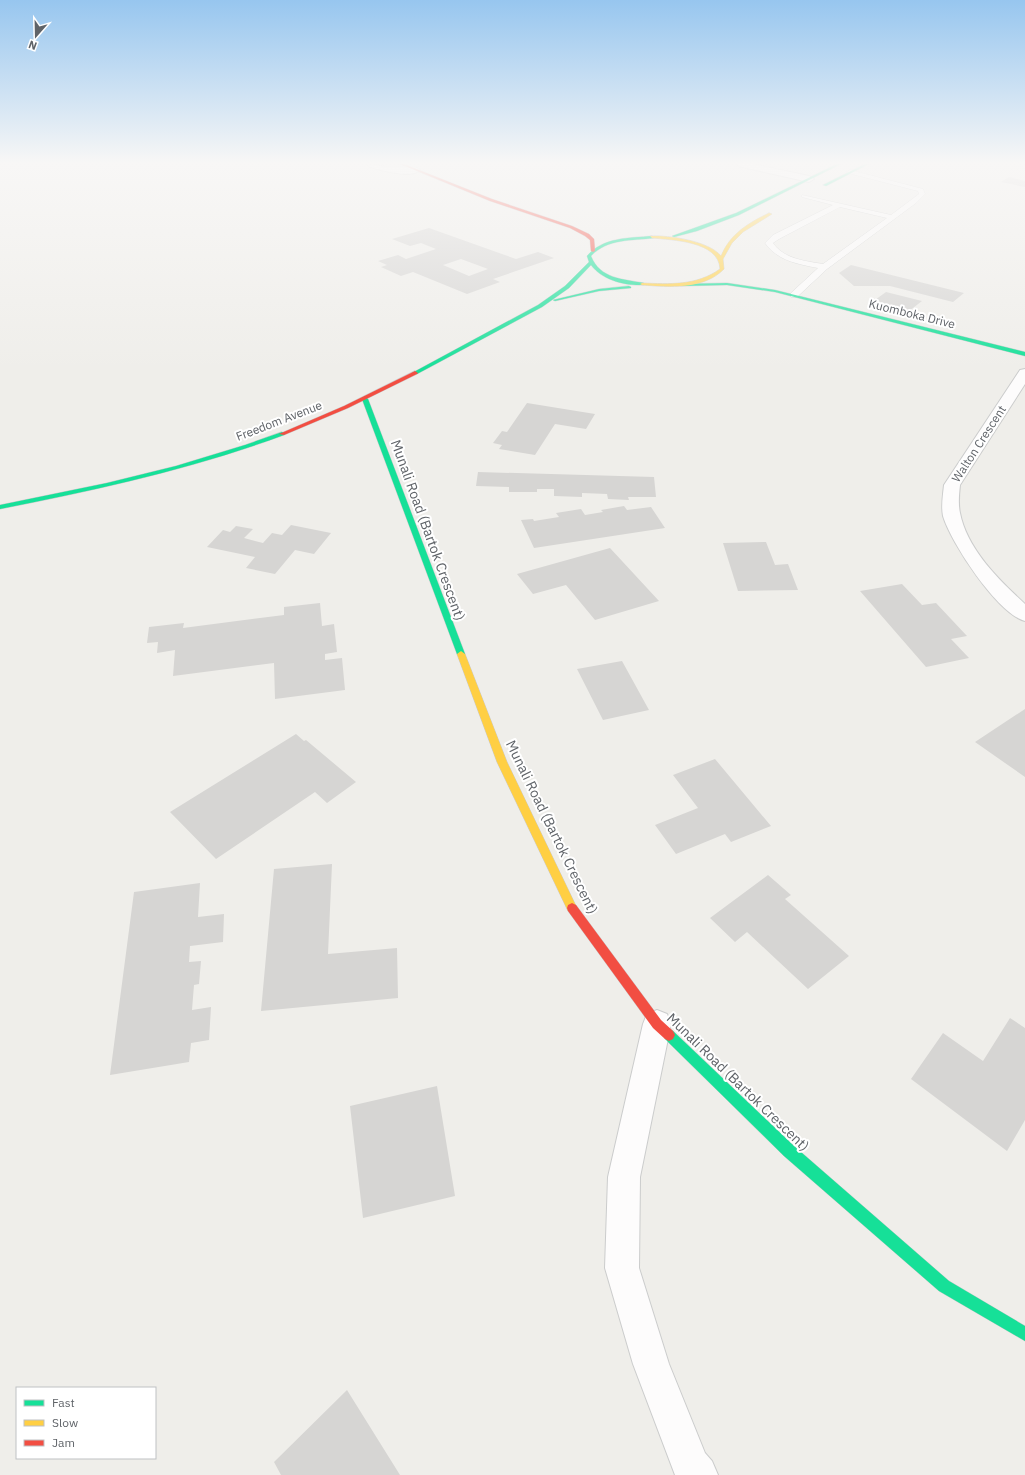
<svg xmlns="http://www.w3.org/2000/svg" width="1025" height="1475" font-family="'IBM Plex Sans',sans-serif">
  <rect width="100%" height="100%" fill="#efeeea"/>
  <path fill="#d6d5d3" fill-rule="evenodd" d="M 1009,177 L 1025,181 L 1025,187 L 1001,182 Z
    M 429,228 L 516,259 L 538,252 L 554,258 L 493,279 L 500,282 L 467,294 L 413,272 L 401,276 L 381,267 L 387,265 L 378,261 L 398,255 L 406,259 L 436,249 L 421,243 L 410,246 L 392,239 ZM 461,259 L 488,269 L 469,276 L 443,265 Z
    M 851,265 L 964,293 L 953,302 L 890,286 L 854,286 L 839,273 Z
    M 886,292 L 922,301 L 904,315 L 868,305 Z
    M 527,403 L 595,414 L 586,429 L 555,424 L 535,455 L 499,449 L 502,445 L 493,443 L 502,431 L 507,432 Z
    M 478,472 L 654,477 L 656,497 L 628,497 L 629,500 L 608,499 L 607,494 L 582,493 L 582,497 L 554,496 L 554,489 L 537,489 L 537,492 L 509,492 L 509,487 L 476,486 Z
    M 624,506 L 627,510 L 651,507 L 665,528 L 534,548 L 521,520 L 533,519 L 534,521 L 559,517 L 556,513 L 581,509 L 585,515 L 603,512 L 601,510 Z
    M 291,525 L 331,533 L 314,554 L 295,550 L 275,574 L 246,568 L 255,557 L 207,547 L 223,530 L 230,532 L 236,526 L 253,529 L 244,538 L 263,543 L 272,533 L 282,535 Z
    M 766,542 L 775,565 L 788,564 L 798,590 L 738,591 L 723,543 Z
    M 610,548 L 659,601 L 595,620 L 566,585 L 533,594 L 517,574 Z
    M 902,584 L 922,605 L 936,603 L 967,636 L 951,639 L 969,658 L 926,667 L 860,591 Z
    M 320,603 L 322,626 L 334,624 L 337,652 L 325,654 L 325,660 L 342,658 L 345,690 L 275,699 L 274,663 L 173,676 L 175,650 L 157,653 L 158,642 L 147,643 L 149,627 L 184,623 L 183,628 L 284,615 L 284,607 Z
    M 622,661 L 649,710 L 603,720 L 577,669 Z
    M 1025,709 L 1025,777 L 975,742 Z
    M 296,734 L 304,741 L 306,740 L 356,782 L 327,803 L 315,792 L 216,859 L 170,812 Z
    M 715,759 L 771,826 L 731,842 L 725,834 L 676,854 L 655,825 L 698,808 L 673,775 Z
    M 332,864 L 328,954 L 397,948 L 398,998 L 261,1011 L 274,869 Z
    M 768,875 L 791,895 L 785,899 L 849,956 L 808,989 L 747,932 L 735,942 L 710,918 Z
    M 200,883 L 198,917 L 224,914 L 223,942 L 190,946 L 189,962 L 201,961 L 199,984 L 194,985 L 192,1010 L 211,1007 L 209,1040 L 191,1043 L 189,1062 L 110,1075 L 134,892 Z
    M 1010,1018 L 1025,1028 L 1025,1120 L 1007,1151 L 911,1079 L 943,1033 L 983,1061 Z
    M 437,1086 L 455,1196 L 363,1218 L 350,1106 Z
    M 347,1390 L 400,1475 L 281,1475 L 274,1462 Z"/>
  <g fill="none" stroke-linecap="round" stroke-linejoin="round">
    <g stroke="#cbcccc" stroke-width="1">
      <path id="lane" d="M 850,170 L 923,189 L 925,194 L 916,203 L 827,269 L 797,297 L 791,297 L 791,293 L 818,268 C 798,264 778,261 765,243 L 773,235 L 833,205 L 802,197 L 802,195 L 891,215 L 919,194 L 918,191 L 848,173 L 847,172 ZM 840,207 L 887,218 L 823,264 C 805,261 784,259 773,243 L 779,239 Z"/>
    </g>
    <g stroke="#cbcccc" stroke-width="2">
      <path id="street" d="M 367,164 C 375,164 381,167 389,167 C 398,168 414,164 420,170 C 411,179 379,170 368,166 Z
        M 737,164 L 752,164 L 809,176 L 814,179 L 809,182 L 738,166 Z
        M 1025,369 L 1025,384 L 960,485 C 959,494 958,504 960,513 C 967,549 999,580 1025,604 L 1025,621 C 998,614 951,543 943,516 C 941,506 943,495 944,485 L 1020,370 Z
        M 657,1010 L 667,1014 L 671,1024 L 640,1177 L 639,1268 L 669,1364 L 705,1453 L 712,1461 L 718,1475 L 675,1475 L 633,1364 L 605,1268 L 608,1177 L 643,1024 L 647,1014 Z"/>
    </g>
    <g stroke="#cacacb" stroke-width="1">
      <path id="fast" d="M 837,164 L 841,164 L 739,215 L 697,231 L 674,237 L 672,236 L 736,213 Z
        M 865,164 L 869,164 L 826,186 L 823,185 Z
        M 652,236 L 654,238 C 632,241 608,238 591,256 C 600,279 623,279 644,283 L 644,285 C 625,286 602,280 591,265 L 569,288 L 542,307 L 417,374 L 412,373 L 538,305 L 565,286 L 589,262 L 587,256 C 603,237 629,238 652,236 Z
        M 727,283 L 775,290 L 1025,352 L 1025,356 L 775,292 L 727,285 L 681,286 L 679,285 L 681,284 Z
        M 629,286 L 631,287 L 631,288 L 599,291 L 555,301 L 553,300 L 599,289 Z
        M 365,397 L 368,399 L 465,654 L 464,656 L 461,657 L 457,654 L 362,399 Z
        M 282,432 L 285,434 L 284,435 C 192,469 96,490 0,509 L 0,505 L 107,483 L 176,466 L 245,445 Z
        M 669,1029 L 673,1031 L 794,1146 L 949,1281 L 1025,1326 L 1025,1341 L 939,1291 L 784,1156 L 665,1039 L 663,1035 L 665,1031 Z"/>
    </g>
    <g stroke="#cacacb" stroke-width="1">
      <path id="slow" d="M 769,213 L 772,214 L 743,232 L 732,243 L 723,259 L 724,269 C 703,290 670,287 642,285 L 640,284 L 642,283 C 670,284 696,286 720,269 C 719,241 672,240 652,238 L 650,236 C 669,235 709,241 721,256 C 730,234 748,223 769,213 Z
        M 461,651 L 465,654 L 507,762 L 577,908 L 576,911 L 572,913 L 568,911 L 497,762 L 457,654 Z"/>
    </g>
    <g stroke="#cacacb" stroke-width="1">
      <path id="jam" d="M 400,164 L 404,164 L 492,199 L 572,226 L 589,234 L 594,239 L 595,251 L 593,252 L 591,251 L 590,240 L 585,236 L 570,228 L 490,201 Z
        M 415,371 L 418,373 L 417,374 L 348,408 L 284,435 L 279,434 L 344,406 Z
        M 572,903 L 576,905 L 661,1020 L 673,1031 L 675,1035 L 673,1039 L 669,1041 L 665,1039 L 653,1028 L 568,911 L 567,908 L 568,905 Z"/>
    </g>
    <use href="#lane" fill="#fdfcfc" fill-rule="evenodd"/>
    <use href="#street" fill="#fdfcfc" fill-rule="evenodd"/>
    <use href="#fast" fill="#16e098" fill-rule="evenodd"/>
    <use href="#slow" fill="#ffcf43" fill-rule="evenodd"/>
    <use href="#jam" fill="#f24e42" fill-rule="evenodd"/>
  </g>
  <linearGradient id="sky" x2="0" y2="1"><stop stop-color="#97c6ef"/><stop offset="0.44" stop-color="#f8f7f6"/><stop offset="1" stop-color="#f8f7f6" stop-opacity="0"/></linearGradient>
  <rect width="1025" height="370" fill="url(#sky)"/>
  <g text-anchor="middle" stroke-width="4" stroke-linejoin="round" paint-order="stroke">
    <g font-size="12" fill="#5f6368" stroke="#fff">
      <text transform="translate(912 314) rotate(14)" y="4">Kuomboka Drive</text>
      <text transform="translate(279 421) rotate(-21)" y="4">Freedom Avenue</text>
      <text transform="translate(979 444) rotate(-57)" y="4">Walton Crescent</text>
    </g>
    <g font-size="14" fill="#5f6368" stroke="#fff">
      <text transform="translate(428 530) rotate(70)" y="5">Munali Road (Bartok Crescent)</text>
      <text transform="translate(552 827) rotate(64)" y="5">Munali Road (Bartok Crescent)</text>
      <text transform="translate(738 1082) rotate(44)" y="5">Munali Road (Bartok Crescent)</text>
    </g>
  </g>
  <rect x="16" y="1387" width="140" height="72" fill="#ffffff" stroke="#bfc1c3"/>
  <rect x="24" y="1400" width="20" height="6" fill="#16e098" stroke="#bfc1c3"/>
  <text x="52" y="1407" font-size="12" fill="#5f6368">Fast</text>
  <rect x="24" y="1420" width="20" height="6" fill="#ffcf43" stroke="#bfc1c3"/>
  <text x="52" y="1427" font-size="12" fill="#5f6368">Slow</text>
  <rect x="24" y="1440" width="20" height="6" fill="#f24e42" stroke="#bfc1c3"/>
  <text x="52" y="1447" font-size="12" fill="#5f6368">Jam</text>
  <g transform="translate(36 36) rotate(200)" stroke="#ffffff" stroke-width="3" paint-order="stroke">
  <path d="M0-3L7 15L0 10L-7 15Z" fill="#5f6368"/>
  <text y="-6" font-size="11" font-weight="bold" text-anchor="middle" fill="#5f6368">N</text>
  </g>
</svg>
